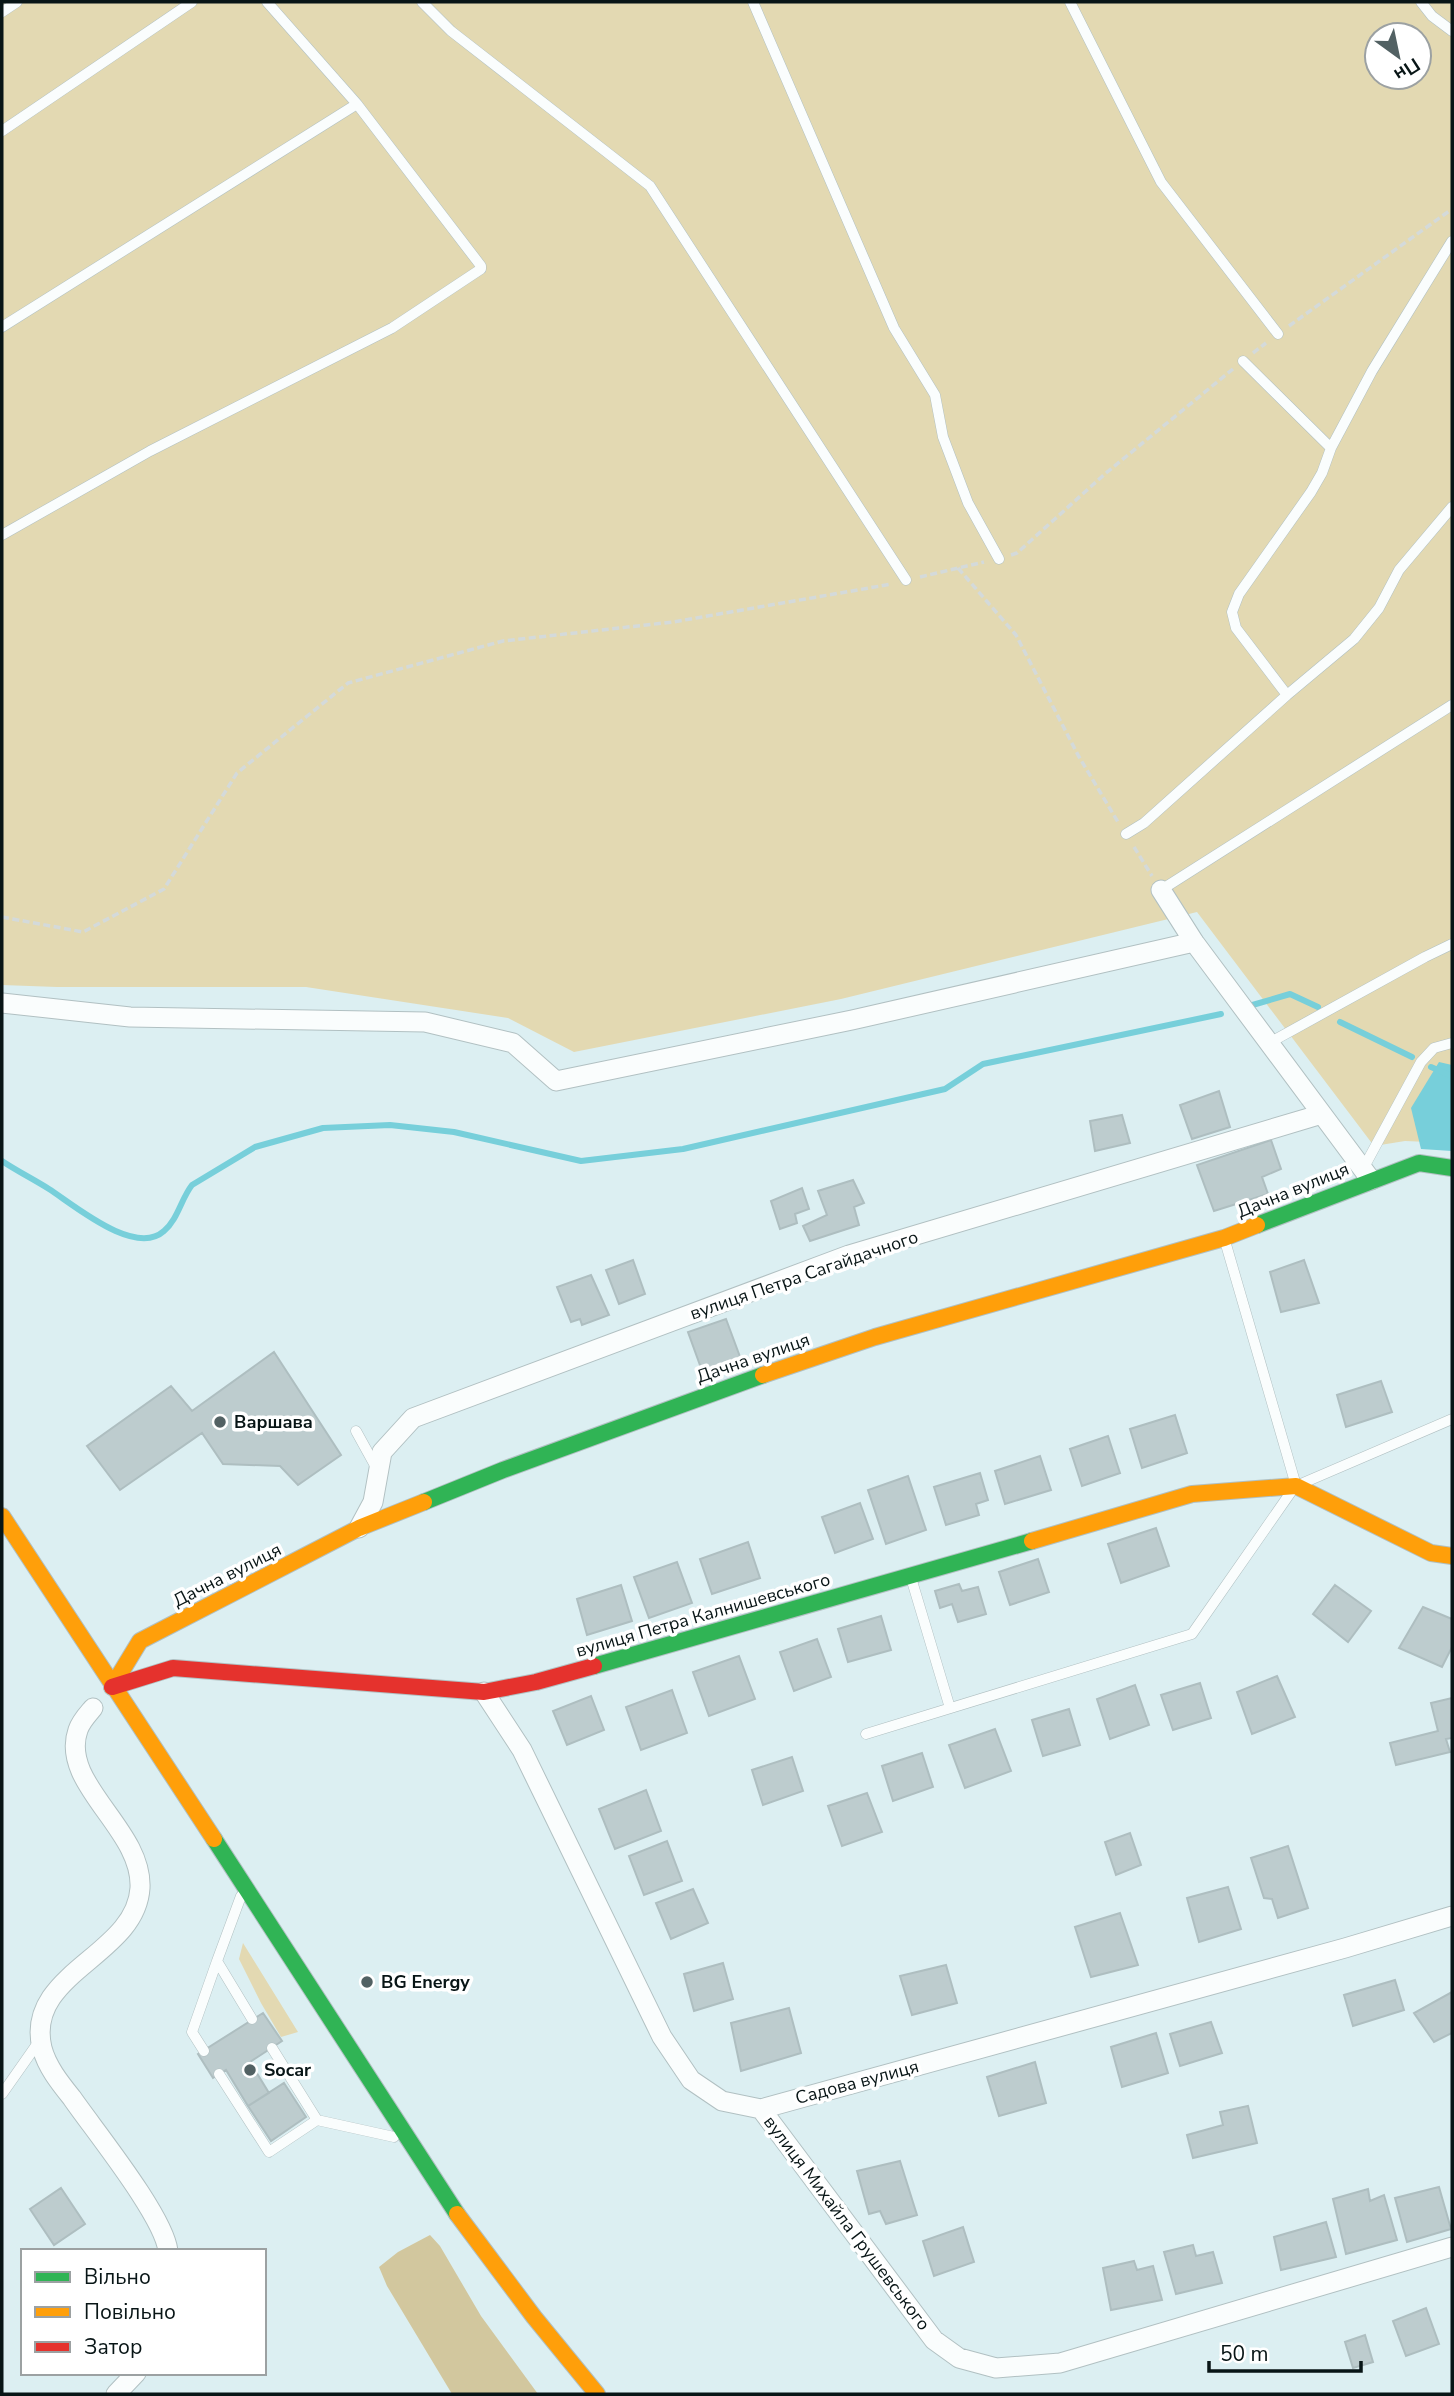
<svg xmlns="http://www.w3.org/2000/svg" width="1454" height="2396" font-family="'Nunito Sans',sans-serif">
  <rect width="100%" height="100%" fill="#dceff2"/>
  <path fill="#e3d9b2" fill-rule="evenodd" d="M 2,2 L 1452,2 L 1452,1143 L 1405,1141 L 1374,1146 L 1197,912 L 841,999 L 574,1052 L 508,1018 L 306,987 L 57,987 L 2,985 ZM 1377,35 L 1419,35 L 1419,77 L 1377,77 Z
    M 243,1943 L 298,2032 L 281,2037 L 261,2003 L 239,1959 Z"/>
  <path fill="#d2c79e" d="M 430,2235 L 440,2246 L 481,2316 L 538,2394 L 452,2394 L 387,2286 L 379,2267 L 398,2252 Z"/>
  <path fill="#77cfda" d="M 1439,1062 L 1452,1065 L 1452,1151 L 1421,1149 L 1411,1108 Z"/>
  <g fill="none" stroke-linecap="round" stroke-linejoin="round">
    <path stroke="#77cfda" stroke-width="6" d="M 1249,1006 L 1290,994 L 1318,1007
      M 1340,1022 L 1412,1057
      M 1431,1067 L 1452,1076
      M 2,1161 C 17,1171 33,1179 49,1189 C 74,1205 135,1257 164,1231 C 178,1219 181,1199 192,1185 L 255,1147 L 323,1128 L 390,1125 L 454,1132 L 581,1161 L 683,1149 L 945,1089 L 983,1064 L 1221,1014"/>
  </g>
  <path fill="#bdccce" stroke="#aebec0" stroke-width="2" d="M 1219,1091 L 1230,1127 L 1192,1139 L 1180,1105 Z
    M 1122,1115 L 1130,1143 L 1095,1151 L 1090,1121 Z
    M 1271,1140 L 1281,1169 L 1262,1177 L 1268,1194 L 1214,1211 L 1197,1165 Z
    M 853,1180 L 864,1203 L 854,1207 L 859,1225 L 810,1241 L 803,1226 L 827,1215 L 818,1191 Z
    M 802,1188 L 809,1209 L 795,1214 L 797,1223 L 780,1229 L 771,1201 Z
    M 633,1260 L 645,1294 L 619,1304 L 606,1270 Z
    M 1304,1260 L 1319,1303 L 1281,1312 L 1270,1272 Z
    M 591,1275 L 609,1315 L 582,1325 L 580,1319 L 571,1322 L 557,1287 Z
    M 726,1319 L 743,1365 L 705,1379 L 688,1332 Z
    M 274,1352 L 341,1455 L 298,1485 L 280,1466 L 223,1464 L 202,1433 L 120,1490 L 87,1446 L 171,1386 L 192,1411 Z
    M 1381,1381 L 1392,1412 L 1346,1427 L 1337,1395 Z
    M 1175,1415 L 1187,1453 L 1142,1468 L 1130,1429 Z
    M 1108,1436 L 1120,1473 L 1082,1486 L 1070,1449 Z
    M 1040,1456 L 1051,1490 L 1005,1504 L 995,1471 Z
    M 980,1473 L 988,1500 L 976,1504 L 979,1515 L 946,1525 L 934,1487 Z
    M 908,1476 L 926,1530 L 886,1544 L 868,1490 Z
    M 860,1503 L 873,1539 L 835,1553 L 822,1517 Z
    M 1156,1528 L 1169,1566 L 1121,1583 L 1108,1544 Z
    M 748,1542 L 760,1578 L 712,1594 L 700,1559 Z
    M 1038,1559 L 1049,1592 L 1010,1605 L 999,1572 Z
    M 677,1562 L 692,1603 L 649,1618 L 634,1577 Z
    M 959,1584 L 962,1591 L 978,1587 L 986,1614 L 958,1622 L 952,1604 L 940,1608 L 935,1591 Z
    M 621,1585 L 632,1621 L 587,1635 L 577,1599 Z
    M 1335,1585 L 1371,1611 L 1348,1642 L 1313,1614 Z
    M 1423,1607 L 1452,1619 L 1452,1647 L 1442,1667 L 1399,1648 Z
    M 881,1616 L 891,1650 L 848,1662 L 838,1629 Z
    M 817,1639 L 831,1677 L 794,1691 L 780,1652 Z
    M 739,1656 L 755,1699 L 709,1716 L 693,1672 Z
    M 1277,1676 L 1295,1717 L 1252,1734 L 1237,1692 Z
    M 1200,1683 L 1211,1718 L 1173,1730 L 1161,1695 Z
    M 1135,1685 L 1149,1725 L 1110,1739 L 1097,1699 Z
    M 672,1690 L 687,1733 L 641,1750 L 626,1707 Z
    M 591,1696 L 604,1730 L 567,1745 L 553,1711 Z
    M 1452,1698 L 1452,1738 L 1446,1739 L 1450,1752 L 1396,1765 L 1390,1743 L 1438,1731 L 1431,1703 Z
    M 1069,1709 L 1080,1745 L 1043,1756 L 1032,1720 Z
    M 995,1729 L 1011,1771 L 965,1788 L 949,1745 Z
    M 922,1753 L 933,1787 L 893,1801 L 882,1766 Z
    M 792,1757 L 803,1791 L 763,1805 L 752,1770 Z
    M 646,1790 L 661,1831 L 615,1849 L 599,1809 Z
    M 867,1793 L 882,1832 L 842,1846 L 828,1806 Z
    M 1130,1833 L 1141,1865 L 1116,1875 L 1105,1842 Z
    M 667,1841 L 682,1881 L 644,1895 L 629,1856 Z
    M 1288,1846 L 1308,1908 L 1278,1918 L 1272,1899 L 1264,1898 L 1251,1858 Z
    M 1228,1887 L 1241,1929 L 1199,1942 L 1187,1898 Z
    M 693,1889 L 708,1923 L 671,1939 L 656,1903 Z
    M 1120,1913 L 1138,1965 L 1091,1977 L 1075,1927 Z
    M 723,1963 L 733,1999 L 694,2011 L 684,1974 Z
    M 946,1965 L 957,2003 L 912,2015 L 900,1976 Z
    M 1395,1980 L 1404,2010 L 1353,2026 L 1344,1995 Z
    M 1452,1992 L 1452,2033 L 1434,2042 L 1414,2013 Z
    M 789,2008 L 801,2053 L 741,2071 L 731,2023 Z
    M 263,2013 L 282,2041 L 250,2062 L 269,2093 L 248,2106 L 226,2070 L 213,2078 L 198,2054 Z
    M 1211,2022 L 1222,2053 L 1180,2066 L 1170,2034 Z
    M 1156,2033 L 1168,2073 L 1122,2087 L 1111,2047 Z
    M 1035,2062 L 1046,2103 L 999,2116 L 987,2077 Z
    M 284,2083 L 306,2117 L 271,2141 L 248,2106 Z
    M 1248,2106 L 1257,2143 L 1193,2158 L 1187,2135 L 1223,2125 L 1220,2112 Z
    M 900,2161 L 917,2215 L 886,2224 L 880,2211 L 869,2214 L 857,2171 Z
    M 1439,2187 L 1451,2229 L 1407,2242 L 1395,2198 Z
    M 61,2188 L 85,2224 L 54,2245 L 30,2209 Z
    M 1368,2189 L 1370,2201 L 1384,2195 L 1397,2240 L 1346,2254 L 1333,2199 Z
    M 1326,2222 L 1336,2257 L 1281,2270 L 1274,2237 Z
    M 963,2227 L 974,2262 L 934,2276 L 923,2241 Z
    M 1193,2245 L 1196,2256 L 1213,2252 L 1222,2283 L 1176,2294 L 1164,2252 Z
    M 1134,2261 L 1137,2270 L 1153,2266 L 1162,2300 L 1111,2310 L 1103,2268 Z
    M 1426,2308 L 1439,2344 L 1406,2356 L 1393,2321 Z
    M 1365,2335 L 1373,2362 L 1353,2368 L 1345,2342 Z"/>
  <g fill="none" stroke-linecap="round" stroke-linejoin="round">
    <g stroke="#b1c0c2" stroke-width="11">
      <path id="lane" d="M 422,2 L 451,31 L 650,186 L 906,580
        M 753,2 L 894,328 L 935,395 L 943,437 L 968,503 L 999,559
        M 1070,2 L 1161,182 L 1278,334
        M 1421,2 L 1432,16 L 1452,31
        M 2,12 L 17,2
        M 2,131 L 192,2
        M 2,327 L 357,104
        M 1243,361 L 1331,448
        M 2,535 L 150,451 L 392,328 L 481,269 L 481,266 L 357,104 L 267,2
        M 1287,695 L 1236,628 L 1232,612 L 1239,594 L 1311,492 L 1322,473 L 1331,448 L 1372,371 L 1452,241
        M 1126,834 L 1144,823 L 1287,695 L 1354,639 L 1379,608 L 1399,570 L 1452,507
        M 1161,890 L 1452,705
        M 1269,1043 L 1425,957 L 1452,944
        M 1363,1169 L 1421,1062 L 1434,1048 L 1452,1043
        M 1225,1241 L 1295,1482
        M 356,1431 L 377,1469
        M 1303,1483 L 1452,1419
        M 912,1581 L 950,1708
        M 866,1734 L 1192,1634 L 1291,1492
        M 241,1896 L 217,1961 L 252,2019
        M 272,2048 L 317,2120 L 394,2137
        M 204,2051 L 192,2032 L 217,1961
        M 219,2074 L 269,2152 L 317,2120
        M 2,2094 L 40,2040"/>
    </g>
    <g stroke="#b1c0c2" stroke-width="21">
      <path id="street" d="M 1161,890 L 1194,942 L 1371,1180
        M 2,1003 L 130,1017 L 425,1022 L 513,1043 L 556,1081 L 852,1020 L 1194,942
        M 359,1528 L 373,1502 L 382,1452 L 413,1418 L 849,1255 L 1322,1114
        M 484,1692 L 522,1750 L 662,2037 L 691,2080 L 722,2101 L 761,2109 L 1345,1948 L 1452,1916
        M 93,1708 C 88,1714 81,1721 78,1730 C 59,1784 143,1829 140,1888 C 136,1956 24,1973 42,2048 C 47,2067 60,2083 72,2098 C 94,2130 164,2216 168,2251
        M 761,2109 L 934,2340 L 959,2358 L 996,2368 L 1060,2363 L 1452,2247
        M 116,2394 L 136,2373"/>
    </g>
    <g stroke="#b1c0c2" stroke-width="18">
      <path id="fast" d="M 1257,1225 L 1419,1163 L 1452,1168
        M 424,1502 L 503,1470 L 763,1375
        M 594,1666 L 1032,1541
        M 214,1839 L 457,2214"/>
    </g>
    <g stroke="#b1c0c2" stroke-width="18">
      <path id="slow" d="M 763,1375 L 875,1337 L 1224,1238 L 1257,1225
        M 2,1516 L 214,1839
        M 1032,1541 L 1192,1494 L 1296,1486 L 1431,1553 L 1452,1556
        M 112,1687 L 140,1641 L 359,1528 L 424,1502
        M 457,2214 L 534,2317 L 597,2394"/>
    </g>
    <g stroke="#b1c0c2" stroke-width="18">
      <path id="jam" d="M 112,1687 L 173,1668 L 484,1692 L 536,1682 L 594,1666"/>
    </g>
    <path stroke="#d4dada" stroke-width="3.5" stroke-dasharray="7 3.5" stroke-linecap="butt" d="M 1289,326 L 1452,209
      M 1253,353 L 1266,343
      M 1011,555 L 1017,553 L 1106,473 L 1233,369
      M 958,568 L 1016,635 L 1078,755 L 1118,822
      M 920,577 L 984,562
      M 1134,847 L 1152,876
      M 2,917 L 83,932 L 164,889 L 237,773 L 348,683 L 503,641 L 673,622 L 892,584"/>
    <use href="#lane" stroke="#fafdfd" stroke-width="10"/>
    <use href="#street" stroke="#fafdfd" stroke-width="19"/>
    <use href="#fast" stroke="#30b455" stroke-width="16"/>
    <use href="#slow" stroke="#ff9f0a" stroke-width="16"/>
    <use href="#jam" stroke="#e5322d" stroke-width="16"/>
  </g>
  <g fill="#526163" stroke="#fff" stroke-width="2.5">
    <circle cx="220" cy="1422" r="7"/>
    <circle cx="367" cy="1982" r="7"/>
    <circle cx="250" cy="2070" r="7"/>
  </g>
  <g text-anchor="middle" stroke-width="7" stroke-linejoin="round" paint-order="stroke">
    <g font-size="18" fill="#081516" stroke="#fff">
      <text transform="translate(1293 1190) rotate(-22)" y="6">Дачна вулиця</text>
      <text transform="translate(804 1275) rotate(-19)" y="6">вулиця Петра Сагайдачного</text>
      <text transform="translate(753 1358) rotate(-19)" y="6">Дачна вулиця</text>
      <text transform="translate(227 1575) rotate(-27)" y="6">Дачна вулиця</text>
      <text transform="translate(703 1615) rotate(-16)" y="6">вулиця Петра Калнишевського</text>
      <text transform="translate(857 2082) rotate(-15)" y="6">Садова вулиця</text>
      <text transform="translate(847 2223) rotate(53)" y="6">вулиця Михайла Грушевського</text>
    </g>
    <g font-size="18" font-weight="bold" fill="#081516" stroke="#fff" text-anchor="start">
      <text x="234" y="1428">Варшава</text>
      <text x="381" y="1988">BG Energy</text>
      <text x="264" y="2076">Socar</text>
    </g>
  </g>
  <rect width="1454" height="2396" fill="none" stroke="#081516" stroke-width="7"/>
  <rect x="21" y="2249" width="245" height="126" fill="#ffffff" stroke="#9ca1a2" stroke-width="2"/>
  <rect x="35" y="2272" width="35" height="10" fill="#30b455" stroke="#9ca1a2" stroke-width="2"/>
  <text x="84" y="2284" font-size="21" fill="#081516">Вільно</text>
  <rect x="35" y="2307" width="35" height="10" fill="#ff9f0a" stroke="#9ca1a2" stroke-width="2"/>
  <text x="84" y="2319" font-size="21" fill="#081516">Повільно</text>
  <rect x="35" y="2342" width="35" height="10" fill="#e5322d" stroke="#9ca1a2" stroke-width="2"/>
  <text x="84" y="2354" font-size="21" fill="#081516">Затор</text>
  <g transform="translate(1398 56) rotate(147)"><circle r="33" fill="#ffffff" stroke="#9ca1a2" stroke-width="2"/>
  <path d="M0-5L12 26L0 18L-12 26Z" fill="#526163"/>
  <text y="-10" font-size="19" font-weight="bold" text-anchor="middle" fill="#081516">Пн</text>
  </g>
  <path d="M1209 2361v10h152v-10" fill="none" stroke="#081516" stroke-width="3.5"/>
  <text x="1220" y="2361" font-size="21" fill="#081516" stroke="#ffffff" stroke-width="5" paint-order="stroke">50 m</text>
</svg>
